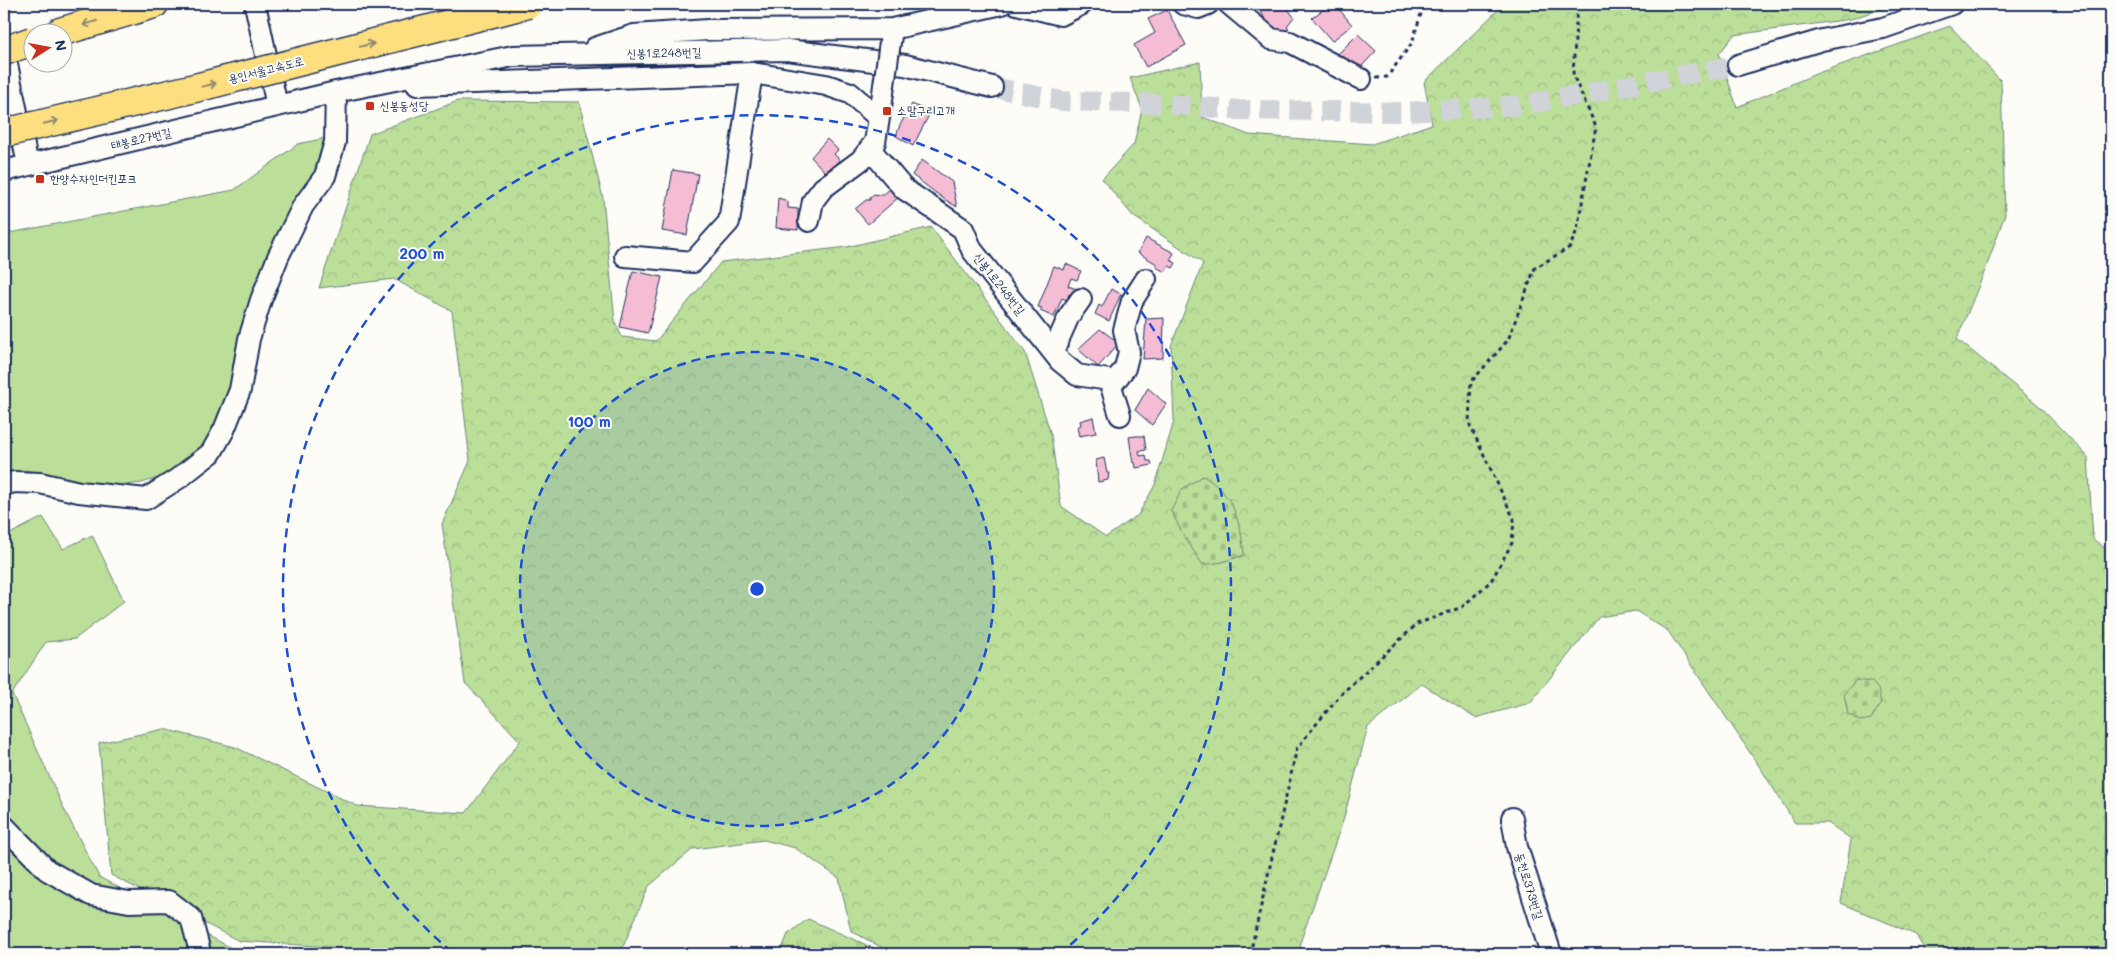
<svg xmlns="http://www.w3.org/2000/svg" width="2115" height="958" font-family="Mali,'Poor Story',sans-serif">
  <defs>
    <pattern id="forest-crowns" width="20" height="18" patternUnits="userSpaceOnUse" patternTransform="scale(1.25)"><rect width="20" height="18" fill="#bbde99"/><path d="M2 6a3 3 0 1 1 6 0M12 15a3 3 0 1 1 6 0" fill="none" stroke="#a0bf86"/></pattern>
    <pattern id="cemetery-stones" width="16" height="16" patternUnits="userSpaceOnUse" patternTransform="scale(1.25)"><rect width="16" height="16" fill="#bbde99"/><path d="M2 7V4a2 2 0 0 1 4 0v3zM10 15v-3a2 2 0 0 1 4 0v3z" fill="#a0bf86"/></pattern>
    <pattern id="park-tufts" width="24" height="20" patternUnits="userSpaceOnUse" patternTransform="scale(1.25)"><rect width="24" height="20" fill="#bbde99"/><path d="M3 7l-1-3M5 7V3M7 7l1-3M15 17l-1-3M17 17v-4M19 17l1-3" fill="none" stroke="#a0bf86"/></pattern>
  </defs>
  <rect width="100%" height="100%" fill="#fdfcf7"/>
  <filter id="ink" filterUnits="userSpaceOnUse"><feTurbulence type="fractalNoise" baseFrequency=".02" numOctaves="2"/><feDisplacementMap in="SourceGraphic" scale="10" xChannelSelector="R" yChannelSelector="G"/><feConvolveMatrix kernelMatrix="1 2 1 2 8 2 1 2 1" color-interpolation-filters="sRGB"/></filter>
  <g filter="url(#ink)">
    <path fill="#bbde99" stroke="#6b867c" d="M 326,138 L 322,176 L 244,356 L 210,444 L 164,476 L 142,483 L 109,487 L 25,470 L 4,480 L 4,234 L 234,190 L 298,144 Z
      M 43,517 L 63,549 L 92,535 L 124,601 L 75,639 L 46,642 L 12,694 L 65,811 L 99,877 L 233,949 L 305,954 L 4,954 L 4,537 Z"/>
    <path fill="url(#forest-crowns)" stroke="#6b867c" d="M 1504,4 L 1896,4 L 1851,19 L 1734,35 L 1719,54 L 1737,107 L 1818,73 L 1950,26 L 2001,81 L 2005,214 L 1986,268 L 1957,339 L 2037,404 L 2088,457 L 2093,539 L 2111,553 L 2111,954 L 1927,954 L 1916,935 L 1841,903 L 1851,839 L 1828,823 L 1795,823 L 1763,772 L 1668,631 L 1636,611 L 1599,617 L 1530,703 L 1475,718 L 1422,684 L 1368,727 L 1343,821 L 1301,940 L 1300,954 L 894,954 L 851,931 L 839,878 L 795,848 L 764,840 L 693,849 L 649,886 L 620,954 L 350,954 L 346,948 L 239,941 L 111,875 L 99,743 L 164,729 L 235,747 L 357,806 L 466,813 L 520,741 L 465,683 L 442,524 L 470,461 L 452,311 L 394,279 L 319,288 L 370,134 L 458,101 L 579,102 L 603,198 L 615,322 L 622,337 L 656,341 L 721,262 L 847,247 L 931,227 L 1025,352 L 1051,435 L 1061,506 L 1106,537 L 1138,515 L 1155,485 L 1174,421 L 1171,346 L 1203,263 L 1133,216 L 1102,179 L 1134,144 L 1142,109 L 1130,78 L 1200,62 L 1202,117 L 1249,135 L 1372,144 L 1432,124 L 1424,82 Z"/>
    <path fill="url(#cemetery-stones)" stroke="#6b867c" d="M 1203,476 C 1209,480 1217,485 1222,491 C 1237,506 1242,534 1244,555 L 1222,562 L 1203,565 L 1185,538 L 1171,511 L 1182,489 Z
      M 1856,680 L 1872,682 L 1878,689 L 1881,703 L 1871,719 L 1859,721 L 1848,714 L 1844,694 Z"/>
    <path fill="url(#park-tufts)" stroke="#6b867c" d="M 808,919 L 887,954 L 780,954 L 788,934 Z"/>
    <path fill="#f5bdd4" stroke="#1b2f5e" d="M 1258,4 L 1284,4 L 1294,17 L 1287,26 L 1289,28 L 1284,31 L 1283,29 L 1276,34 L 1256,6 Z
      M 1330,4 L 1335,4 L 1352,25 L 1332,41 L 1312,18 Z
      M 1167,10 L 1186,45 L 1146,67 L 1134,45 L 1155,33 L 1148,19 Z
      M 1358,34 L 1376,51 L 1361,67 L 1361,71 L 1337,55 Z
      M 912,104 L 930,113 L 913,146 L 896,136 L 900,125 Z
      M 827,139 L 838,150 L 834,154 L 840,160 L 825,172 L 811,157 Z
      M 922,160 L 952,182 L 957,207 L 944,199 L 912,175 Z
      M 673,170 L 698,174 L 687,235 L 662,231 Z
      M 892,187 L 900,196 L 868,224 L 855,209 L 866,200 L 870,200 L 870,197 L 874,194 L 879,195 L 882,193 L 883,195 Z
      M 778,198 L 788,201 L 788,208 L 798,209 L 798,230 L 776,228 Z
      M 1146,238 L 1174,253 L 1170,260 L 1176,263 L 1173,268 L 1169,266 L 1165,272 L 1156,267 L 1157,264 L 1138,253 Z
      M 1066,264 L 1081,271 L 1077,280 L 1071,278 L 1068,286 L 1077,289 L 1074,296 L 1069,294 L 1067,300 L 1062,298 L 1054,317 L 1040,311 L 1042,308 L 1038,307 L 1054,266 L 1064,270 Z
      M 633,271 L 662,277 L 648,333 L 620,327 Z
      M 1111,289 L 1121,294 L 1109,321 L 1095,314 L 1099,305 L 1102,307 Z
      M 1164,318 L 1163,358 L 1143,359 L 1146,319 Z
      M 1100,329 L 1119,343 L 1098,367 L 1078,349 Z
      M 1148,388 L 1166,404 L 1152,425 L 1135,410 Z
      M 1093,417 L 1096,433 L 1079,436 L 1077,427 L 1081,425 L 1080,421 Z
      M 1135,436 L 1144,436 L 1146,450 L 1139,451 L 1140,456 L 1146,455 L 1147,461 L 1151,461 L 1152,465 L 1136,468 L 1135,462 L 1133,463 L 1129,437 Z
      M 1104,458 L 1107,473 L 1109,473 L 1108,480 L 1098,482 L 1096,460 Z"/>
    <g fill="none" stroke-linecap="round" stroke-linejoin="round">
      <path stroke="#d0d3d8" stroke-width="20" stroke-dasharray="20 10" stroke-linecap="butt" d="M 992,87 L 1062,101 L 1166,104 L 1239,110 L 1406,112 L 1524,105 L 1738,65"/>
      <g stroke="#1b2f5e" stroke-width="24">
        <path id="minor" d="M 255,4 L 277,106
          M 1017,4 L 1061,15 L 1082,4
          M 1183,4 L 1198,8 L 1208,4
          M 1229,4 L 1271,39 L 1290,42 L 1361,79
          M 892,29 L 1002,4
          M 595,48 L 634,35 L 708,30 L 892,29 L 889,49
          M 4,50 L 28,165
          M 1738,65 L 1822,40 L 1883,28 L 1952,4
          M 417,85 L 752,73 L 826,85 L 850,93 L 879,118 L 882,100
          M 870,149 L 904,189 L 963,229 L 972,250 L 1060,361 L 1077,375 L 1115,381 L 1125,368 L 1129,352 L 1124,330 L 1132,301 L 1146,279
          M 4,171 L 336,92 L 513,56 L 787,50 L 905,65 L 992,87
          M 809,221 L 813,201 L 823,188 L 861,160 L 875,142 L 879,118
          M 625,256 L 693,262 L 729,222 L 752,73
          M 1053,352 L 1069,316 L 1081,299
          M 1109,380 L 1120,415
          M 4,485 L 14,482 L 40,483 L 79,492 L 146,499 L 179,478 L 211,453 L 224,430 L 240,390 L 249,339 L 261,300 L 278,257 L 303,206 L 325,176 L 335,142 L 336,92
          M 1512,818 L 1517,847 L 1551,954
          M 4,826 L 47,870 L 91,895 L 129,902 L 169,901 L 191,918 L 199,948"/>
      </g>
      <g stroke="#1b2f5e" stroke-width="31">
        <path id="highway" d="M 60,32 L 154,4"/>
      </g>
      <path stroke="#1b2f5e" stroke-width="3" stroke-dasharray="4 4" stroke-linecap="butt" d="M 1376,78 L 1387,77 L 1412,43 L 1424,4
        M 1250,954 L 1297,748 L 1340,695 L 1417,624 L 1462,607 L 1491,581 L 1512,543 L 1514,519 L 1469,423 L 1471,382 L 1508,340 L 1535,268 L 1570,247 L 1577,230 L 1596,127 L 1573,75 L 1577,4"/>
      <use href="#minor" stroke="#fdfcf7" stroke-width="20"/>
      <use href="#highway" stroke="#fddf80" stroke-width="28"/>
      <g stroke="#1b2f5e" stroke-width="24" stroke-linecap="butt">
        <path id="minor-bridge" d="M 882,100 L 889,49"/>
      </g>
      <g stroke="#1b2f5e" stroke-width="31" stroke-linecap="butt">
        <path id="highway-bridge" d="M 4,51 L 32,41
          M 4,133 L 195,88 L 528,4"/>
      </g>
      <use href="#minor-bridge" stroke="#fdfcf7" stroke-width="20"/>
      <use href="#highway-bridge" stroke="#fddf80" stroke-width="28"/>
    </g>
    <defs><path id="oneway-shaft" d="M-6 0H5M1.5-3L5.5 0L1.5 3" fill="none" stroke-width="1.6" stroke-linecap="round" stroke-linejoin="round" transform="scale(1.25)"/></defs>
    <g stroke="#8c876f">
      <use href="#oneway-shaft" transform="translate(90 23) rotate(163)"/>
      <use href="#oneway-shaft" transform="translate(367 45) rotate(-14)"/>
      <use href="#oneway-shaft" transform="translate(209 85) rotate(-14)"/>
      <use href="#oneway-shaft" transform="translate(51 122) rotate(-13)"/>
    </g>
  </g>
  <circle cx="757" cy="589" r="237" fill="#1d4ed8" fill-opacity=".12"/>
  <g fill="none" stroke="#1d4ed8" stroke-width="2.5" stroke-dasharray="9 6">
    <circle cx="757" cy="589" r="237"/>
    <path d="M452 952A474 474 0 1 1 1062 952"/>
  </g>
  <g fill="#c8321e" stroke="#fdfcf7" stroke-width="2">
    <rect x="365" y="101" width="10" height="10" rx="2.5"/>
    <rect x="882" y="106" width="10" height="10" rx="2.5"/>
    <rect x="35" y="174" width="10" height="10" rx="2.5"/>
  </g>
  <g text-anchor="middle" stroke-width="4" stroke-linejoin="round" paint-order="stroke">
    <g font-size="12" fill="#1b2f5e" stroke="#fdfcf7">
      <text transform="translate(664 53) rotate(-1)" y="4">신봉1로248번길</text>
      <text transform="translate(266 70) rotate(-14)" y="4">용인서울고속도로</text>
      <text transform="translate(141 139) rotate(-13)" y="4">태봉로27번길</text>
      <text transform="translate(999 284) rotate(52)" y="4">신봉1로248번길</text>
      <text transform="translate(1529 886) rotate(73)" y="4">동천로373번길</text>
    </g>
    <g font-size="12" fill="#1b2f5e" stroke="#fdfcf7" text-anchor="start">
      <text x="380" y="110">신봉동성당</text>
      <text x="897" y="115">소말구리고개</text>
      <text x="50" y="183">한양수자인더킨포크</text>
    </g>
  </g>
  <circle cx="757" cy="589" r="8" fill="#1d4ed8" stroke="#fdfcf7" stroke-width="2.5"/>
  <g font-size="15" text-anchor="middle" font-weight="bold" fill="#1d4ed8" stroke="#fdfcf7" stroke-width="4" stroke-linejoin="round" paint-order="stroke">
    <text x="422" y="259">200 m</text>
    <text x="589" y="427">100 m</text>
  </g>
  <rect width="2115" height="958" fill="none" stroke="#fdfcf7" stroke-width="20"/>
  <rect x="10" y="10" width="2095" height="938" fill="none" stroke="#1b2f5e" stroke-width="2" filter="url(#ink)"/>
  <g transform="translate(48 48) rotate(79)"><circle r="24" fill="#fdfcf7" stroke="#a3aaba"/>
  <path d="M0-4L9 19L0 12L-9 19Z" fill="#c8321e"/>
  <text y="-8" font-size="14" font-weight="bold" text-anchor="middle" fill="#1b2f5e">N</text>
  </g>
</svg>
